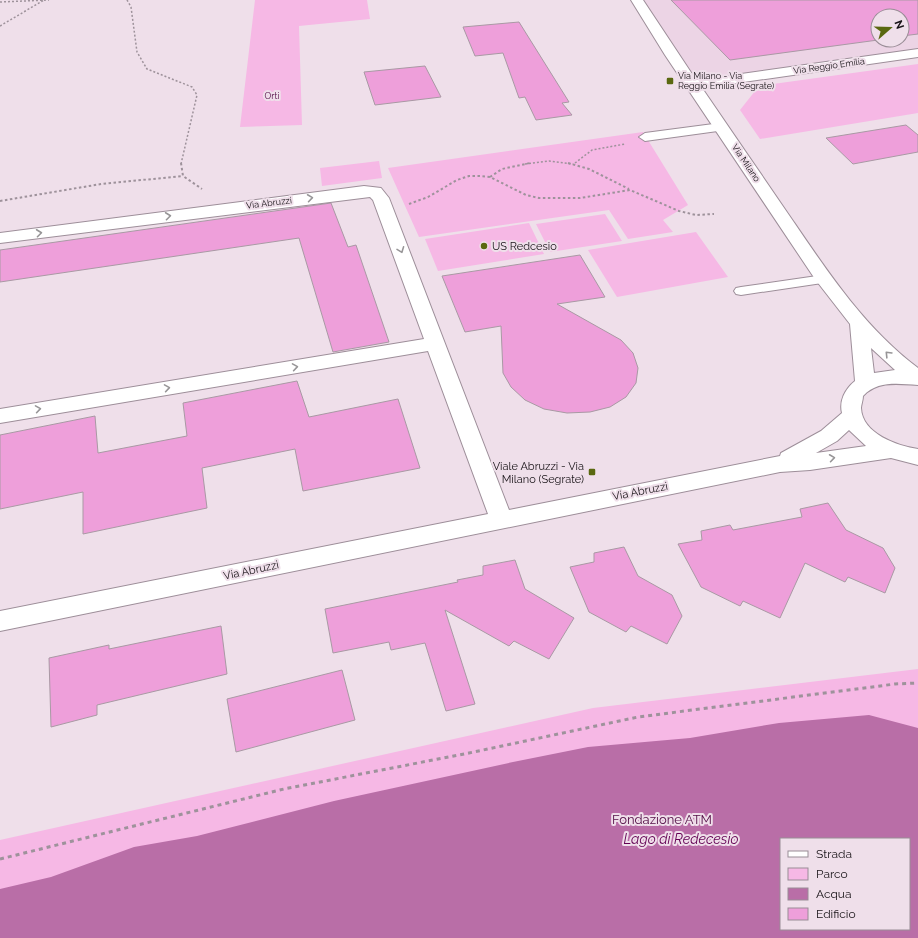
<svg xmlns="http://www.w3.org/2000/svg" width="918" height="938" font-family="Raleway,sans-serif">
  <rect width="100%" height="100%" fill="#efdfea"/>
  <path fill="#ecd4e5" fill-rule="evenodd" d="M 637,0 L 918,0 L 918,52 L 692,84 ZM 878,16 L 902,16 L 902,40 L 878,40 Z"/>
  <path fill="#f6b8e5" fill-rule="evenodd" d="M 255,0 L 367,0 L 370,19 L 299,26 L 302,125 L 240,127 Z
    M 918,64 L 918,113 L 760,139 L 740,110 L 759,86 Z
    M 643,132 L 688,205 L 663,220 L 673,232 L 628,239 L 609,210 L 419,237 L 388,168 Z
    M 379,161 L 382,178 L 322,186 L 320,168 Z
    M 605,214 L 622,241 L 550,252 L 536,224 Z
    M 529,223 L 544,254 L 438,271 L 425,239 Z
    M 696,232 L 728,277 L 617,297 L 588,250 Z
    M 918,669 L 918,938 L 0,938 L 0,840 L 593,708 ZM 781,839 L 909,839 L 909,929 L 781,929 Z"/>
  <path fill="#b96ea7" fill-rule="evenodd" d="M 869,715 L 918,728 L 918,938 L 0,938 L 0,889 L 51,877 L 134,847 L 197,836 L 334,801 L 513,762 L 588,747 L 690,738 L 779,723 ZM 781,839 L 909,839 L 909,929 L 781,929 Z"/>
  <path fill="#ee9fda" stroke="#a999a4" d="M 671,0 L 918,0 L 918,34 L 902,36 L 902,16 L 878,16 L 878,40 L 730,60 Z
    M 519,22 L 569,102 L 562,103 L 572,115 L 536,120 L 525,97 L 519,98 L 503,53 L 475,56 L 463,27 Z
    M 425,66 L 441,97 L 375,105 L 364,72 Z
    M 906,125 L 918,135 L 918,152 L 853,164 L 826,138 Z
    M 331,203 L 348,247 L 356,245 L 389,342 L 333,352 L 299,238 L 0,282 L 0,250 Z
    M 580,255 L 605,297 L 557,304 L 621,340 L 633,353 L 638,368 L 636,383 L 626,397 L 610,407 L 590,412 L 567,413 L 544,409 L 525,400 L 511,387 L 503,373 L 501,326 L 465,332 L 442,276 Z
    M 297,381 L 309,417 L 398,399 L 420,468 L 303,491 L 295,449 L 202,468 L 207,508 L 83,534 L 83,492 L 0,509 L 0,435 L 95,416 L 98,453 L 187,436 L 183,403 Z
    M 828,503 L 846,530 L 883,548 L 895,568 L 885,593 L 848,577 L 845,582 L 805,563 L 780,618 L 743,601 L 740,606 L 701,587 L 678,544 L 702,540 L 701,531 L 730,525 L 733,530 L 802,517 L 800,509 Z
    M 624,547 L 638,576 L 672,595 L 682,616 L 667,644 L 631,626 L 626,632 L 589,612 L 570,567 L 594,562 L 594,553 Z
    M 515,560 L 525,589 L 574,618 L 549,659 L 514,641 L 509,646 L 445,610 L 475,704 L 446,711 L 425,643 L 391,650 L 389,642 L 333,653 L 325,609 L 458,582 L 457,580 L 483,575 L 483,566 Z
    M 221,626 L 227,674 L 97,705 L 97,715 L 51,727 L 49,658 L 109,645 L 109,649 Z
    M 342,670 L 355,720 L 236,752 L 227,699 Z"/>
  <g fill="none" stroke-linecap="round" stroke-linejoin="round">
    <g stroke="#9d8e99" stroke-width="2">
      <path id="lane" d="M 721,123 L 727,127 L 725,130 L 645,141 L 639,137 L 645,133 Z
        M 824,275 L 829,276 L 831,279 L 829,282 L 741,295 L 736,294 L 734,291 L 736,288 L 741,287 Z"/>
    </g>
    <g stroke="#9d8e99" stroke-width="2">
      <path id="street" d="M 631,0 L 643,0 L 696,80 L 710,80 L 720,77 L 918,49 L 918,57 L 702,88 C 732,132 763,177 793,221 C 829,274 866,329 918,368 L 918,385 C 899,384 878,380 863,396 C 863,400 861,405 861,408 C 862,434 898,446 918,449 L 918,465 L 891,458 L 810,470 L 780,472 L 0,631 L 0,611 L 488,514 L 428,351 L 0,423 L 0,409 L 424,339 L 373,200 L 370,197 L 0,243 L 0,233 L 364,186 L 381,188 L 389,198 L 509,510 L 780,456 L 781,453 L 821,431 L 842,413 C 839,401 845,389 855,381 L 850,324 L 815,279 L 665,55 ZM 871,348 L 895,370 L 874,373 ZM 849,430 L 866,446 L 816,453 L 837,441 Z"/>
    </g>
    <path stroke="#9e929b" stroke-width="1.5" stroke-dasharray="2 2" stroke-linecap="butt" d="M 127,0 L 131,7 L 137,52 L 147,69 L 192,87 L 197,95 L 181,164
      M 0,2 L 49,0
      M 0,26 L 44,0
      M 575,163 L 592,150 L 625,144
      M 525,164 L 549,161 L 573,164"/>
    <path stroke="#9e929b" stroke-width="2" stroke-dasharray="2.5 2.5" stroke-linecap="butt" d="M 181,163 L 183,176 L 202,189
      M 568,163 L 589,169 L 629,189
      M 490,177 L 502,169 L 530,163
      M 0,201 L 101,184 L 183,176
      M 409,204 L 428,197 L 457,180 L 469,176 L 479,176 L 490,177 L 526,195 L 539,198 L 580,198 L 630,190 L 679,211 L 696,215 L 714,214"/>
    <path stroke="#9e929b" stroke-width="3" stroke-dasharray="4 4" stroke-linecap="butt" d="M 0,859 L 284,789 L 469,753 L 638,717 L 895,684 L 918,683"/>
    <use href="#lane" fill="#fff" fill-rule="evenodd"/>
    <use href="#street" fill="#fff" fill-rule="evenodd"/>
  </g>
  <defs><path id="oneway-chevron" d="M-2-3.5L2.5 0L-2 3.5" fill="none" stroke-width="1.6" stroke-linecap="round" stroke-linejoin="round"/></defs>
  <g stroke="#979597">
    <use href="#oneway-chevron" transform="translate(310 198) rotate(-8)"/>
    <use href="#oneway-chevron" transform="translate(168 216) rotate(-7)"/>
    <use href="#oneway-chevron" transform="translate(39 233) rotate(-7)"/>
    <use href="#oneway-chevron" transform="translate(401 250) rotate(69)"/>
    <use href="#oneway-chevron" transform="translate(888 354) rotate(-134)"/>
    <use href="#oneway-chevron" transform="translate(295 367) rotate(-9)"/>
    <use href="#oneway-chevron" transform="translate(167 388) rotate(-9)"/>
    <use href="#oneway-chevron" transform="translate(38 409) rotate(-9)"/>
    <use href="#oneway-chevron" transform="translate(832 458) rotate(-8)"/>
  </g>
  <g fill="#5a6810" stroke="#efdfea" stroke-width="1.5">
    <rect x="666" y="77" width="8" height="8" rx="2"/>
    <circle cx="484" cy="246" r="4"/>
    <rect x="588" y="468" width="8" height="8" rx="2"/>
  </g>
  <g text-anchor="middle" stroke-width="4" stroke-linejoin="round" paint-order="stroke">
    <g font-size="9" fill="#181317" stroke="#efdfea">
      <text transform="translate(829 66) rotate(-8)" y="3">Via Reggio Emilia</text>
      <text transform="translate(746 163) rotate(56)" y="3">Via Milano</text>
      <text transform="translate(269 203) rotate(-7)" y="3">Via Abruzzi</text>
    </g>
    <g font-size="9" fill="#181317" stroke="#efdfea" text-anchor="start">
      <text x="678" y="79">Via Milano - Via<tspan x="678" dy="10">Reggio Emilia (Segrate)</tspan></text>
    </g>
    <g font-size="9" fill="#510b44" stroke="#efdfea">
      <text x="272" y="99">Orti</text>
    </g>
    <g font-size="11" fill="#181317" stroke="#efdfea" text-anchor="start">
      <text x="492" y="250">US Redcesio</text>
      <text x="584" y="470" text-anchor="end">Viale Abruzzi - Via<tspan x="584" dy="13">Milano (Segrate)</tspan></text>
    </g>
    <g font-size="11" fill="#181317" stroke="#efdfea">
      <text transform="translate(640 491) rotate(-11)" y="4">Via Abruzzi</text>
      <text transform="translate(251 570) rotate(-12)" y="4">Via Abruzzi</text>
    </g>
    <g font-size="13" fill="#510b44" stroke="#efdfea">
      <text x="662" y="824">Fondazione ATM</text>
    </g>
    <g font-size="14" font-style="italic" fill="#620053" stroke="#efdfea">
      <text x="681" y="844">Lago di Redecesio</text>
    </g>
  </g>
  <rect x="780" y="838" width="130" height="92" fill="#efdfea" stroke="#998d96"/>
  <rect x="788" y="851" width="20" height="6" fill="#ffffff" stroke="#998d96"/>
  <text x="816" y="858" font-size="12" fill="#181317">Strada</text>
  <rect x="788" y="868" width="20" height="12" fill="#f6b8e5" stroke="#998d96"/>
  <text x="816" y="878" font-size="12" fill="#181317">Parco</text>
  <rect x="788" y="888" width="20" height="12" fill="#b96ea7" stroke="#998d96"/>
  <text x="816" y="898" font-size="12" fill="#181317">Acqua</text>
  <rect x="788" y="908" width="20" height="12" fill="#ee9fda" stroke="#998d96"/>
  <text x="816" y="918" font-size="12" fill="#181317">Edificio</text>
  <g transform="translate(890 28) rotate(70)"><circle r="19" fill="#efdfea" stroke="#998d96"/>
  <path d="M0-3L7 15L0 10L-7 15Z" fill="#5a6810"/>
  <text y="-6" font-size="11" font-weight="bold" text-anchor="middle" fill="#181317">N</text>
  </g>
</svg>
